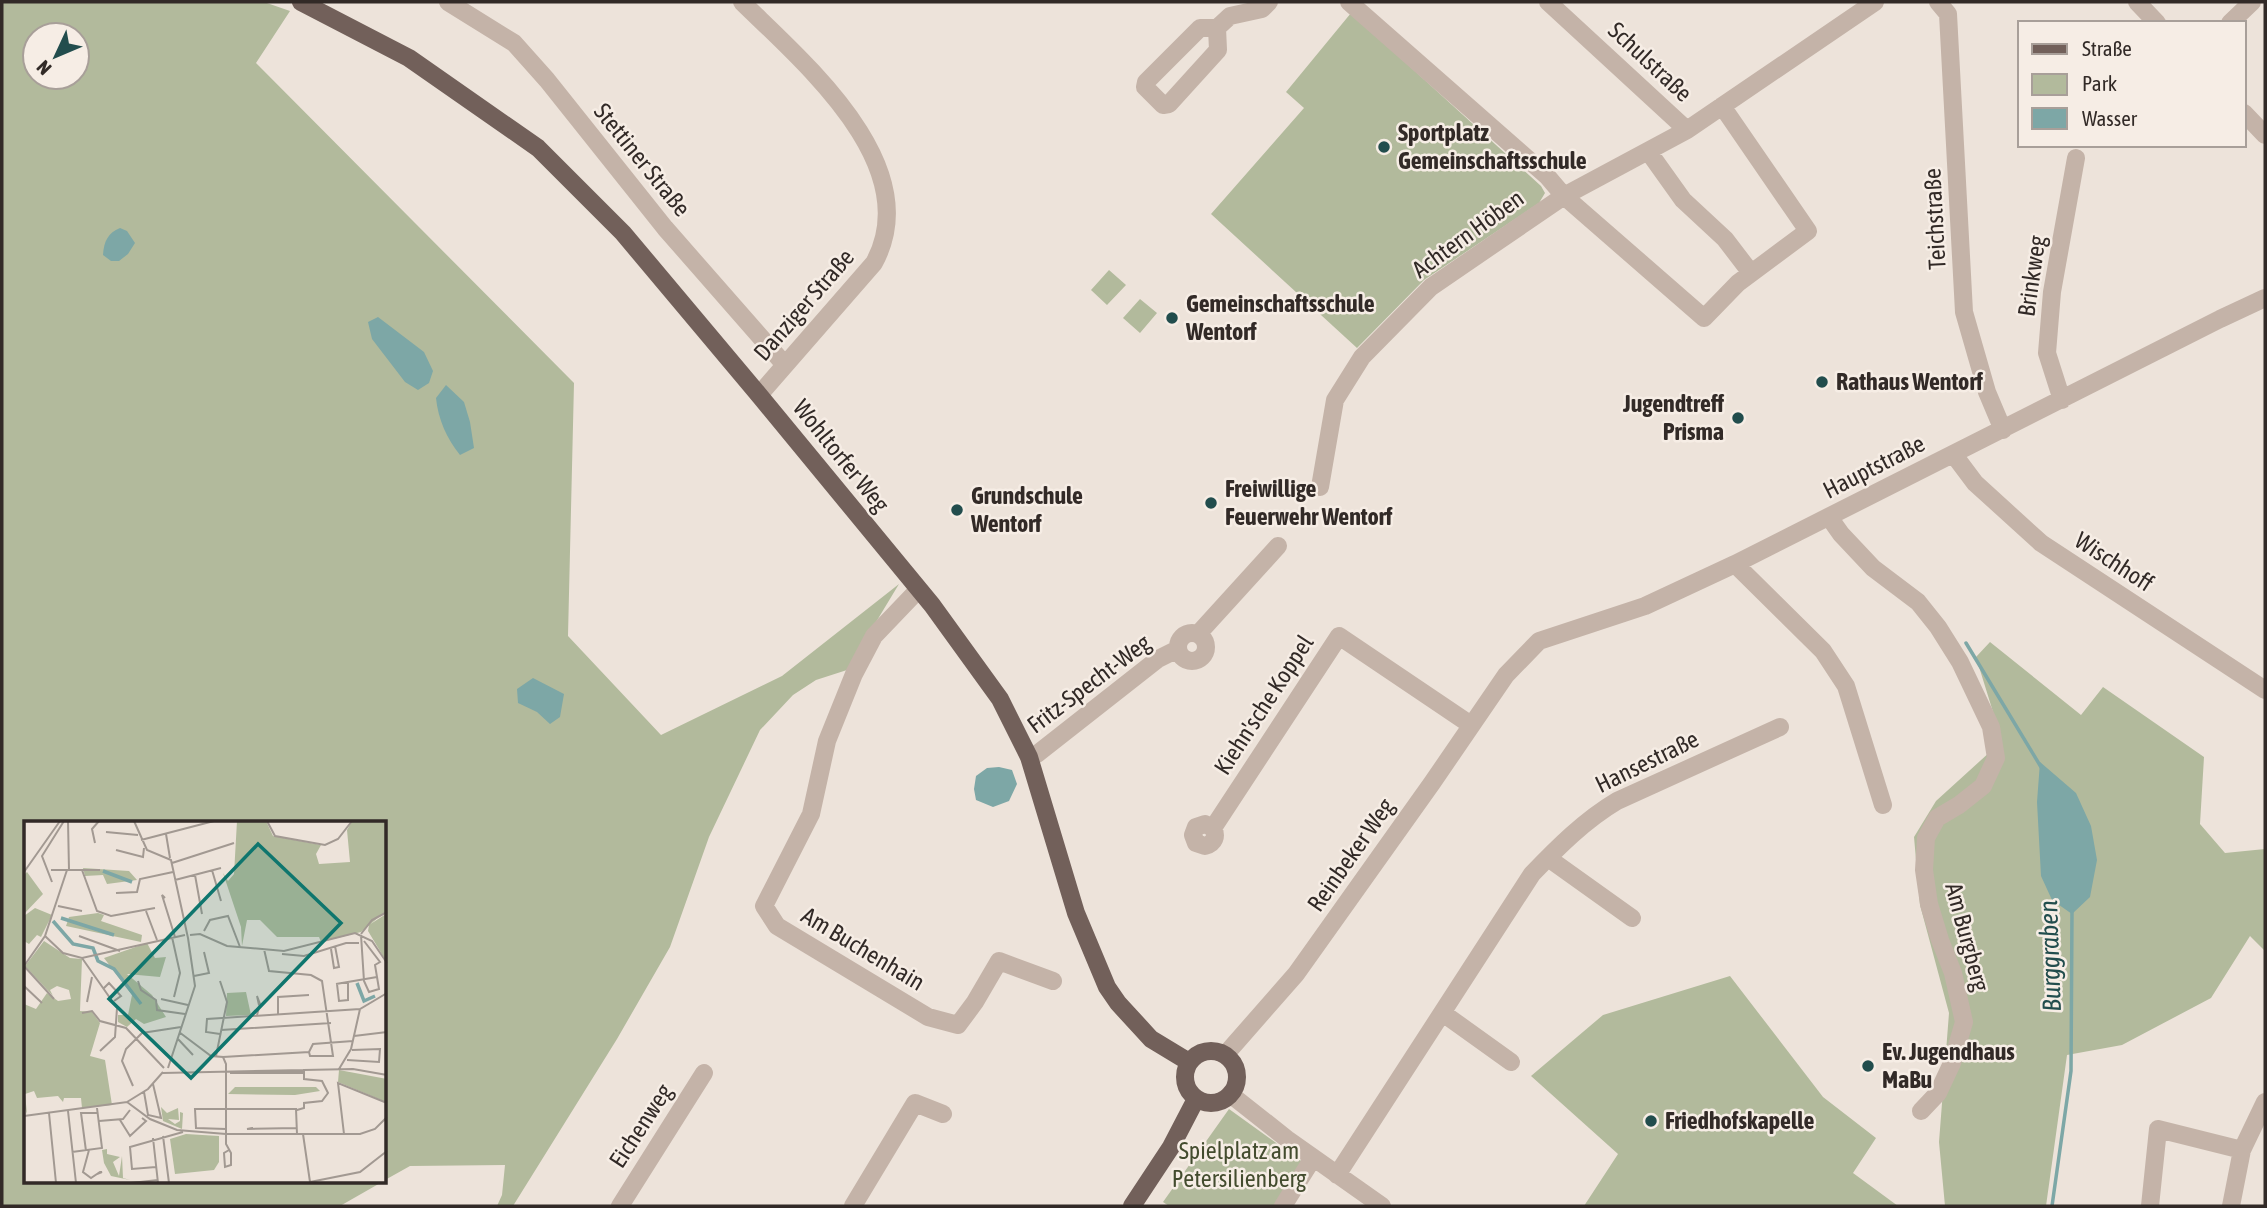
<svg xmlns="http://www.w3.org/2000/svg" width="2267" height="1208" font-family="'Asap Condensed',sans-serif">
  <rect width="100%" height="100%" fill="#ede3da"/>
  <path fill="#b2ba9c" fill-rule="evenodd" d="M 2,2 L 264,2 L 290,11 L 256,63 L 574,383 L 568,636 L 661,735 L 782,676 L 899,584 L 847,670 L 816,680 L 793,695 L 760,730 L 709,837 L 670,947 L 617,1039 L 513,1206 L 497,1206 L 502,1195 L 505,1165 L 410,1166 L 385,1180 L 385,823 L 26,823 L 26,1182 L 382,1182 L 340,1206 L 2,1206 ZM 35,35 L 77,35 L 77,77 L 35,77 Z
    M 1351,13 L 1541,186 L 1545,193 L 1539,203 L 1424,280 L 1357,348 L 1211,214 L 1304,108 L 1286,92 Z
    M 1109,270 L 1126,285 L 1107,305 L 1091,290 Z
    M 1140,299 L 1157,313 L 1140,333 L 1123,318 Z
    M 1990,642 L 2081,715 L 2103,687 L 2204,757 L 2200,824 L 2225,853 L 2265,849 L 2265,951 L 2250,936 L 2211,998 L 2122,1045 L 2067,1055 L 2046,1206 L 1945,1206 L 1939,1142 L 1949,1013 L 1920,905 L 1914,837 L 1936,801 L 2002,741 L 1976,657 Z
    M 1730,976 L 1823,1097 L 1876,1138 L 1853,1173 L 1898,1206 L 1584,1206 L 1618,1154 L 1531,1076 L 1603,1015 Z
    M 1229,1109 L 1304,1163 L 1277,1206 L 1169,1206 L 1163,1202 Z"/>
  <path fill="#7da7a6" d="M 120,228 L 127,231 L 135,243 L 128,254 L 119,261 L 111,261 L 103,255 C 104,241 108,233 120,228 Z
    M 378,317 L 424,352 L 433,371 L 429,383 L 418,390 L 405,382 L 372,339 L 368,322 Z
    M 446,385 L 464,402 L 470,422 L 474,448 L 460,455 C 447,439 438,419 436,398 Z
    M 533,678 L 564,694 L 560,717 L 550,724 L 537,712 L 518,703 L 517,689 Z
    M 2040,762 L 2076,793 L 2091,826 L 2097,860 L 2090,897 L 2072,914 L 2052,900 L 2041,876 L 2037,802 Z
    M 999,767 L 1012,770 L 1017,784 L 1009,801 L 993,807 L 976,800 L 974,789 L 976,776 L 987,768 Z"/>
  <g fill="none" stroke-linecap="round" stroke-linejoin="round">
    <path stroke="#7da7a6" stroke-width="3.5" d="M 1966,643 L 2041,767
      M 2052,1206 L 2071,1071 L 2072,911"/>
    <path stroke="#c4b3a8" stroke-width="18" d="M 448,2 L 514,43 L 547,80 L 665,228 L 785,365
      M 742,2 C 804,63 927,166 874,263 L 759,395
      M 1349,2 L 1547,176 L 1564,196 L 1704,318 L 1738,283 L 1808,231 L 1722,106
      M 1548,2 L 1687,130
      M 1938,2 L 1948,14 L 1964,312 L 1987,392 L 2003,430
      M 2137,2 L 2157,23
      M 2230,23 L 2252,2
      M 1217,28 L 1218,50 L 1169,104 L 1163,105 L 1145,87 L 1146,82 L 1200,28 L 1217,28 L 1230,16 L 1262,9 L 1269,2
      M 2244,113 L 2265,135
      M 1648,151 L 1683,200 L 1725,239 L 1751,273
      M 2062,400 L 2047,353 L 2052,292 L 2076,158
      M 1954,455 L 1975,483 L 2041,543 L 2265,690
      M 1320,487 L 1335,400 L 1362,357 L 1431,287 L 1564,196 L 1687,130 L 1875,2
      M 1829,517 L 1841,534 L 1873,568 L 1918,602 L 1938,627 L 1960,662 L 1991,727 L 1996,758 L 1983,786 L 1959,805 L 1937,818 L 1926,838 L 1924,870 L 1929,904 L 1940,940 L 1953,973 L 1964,1022 L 1952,1063 L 1938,1093 L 1921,1111
      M 1735,564 L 1823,651 L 1846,686 L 1883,805
      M 918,590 L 874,636 L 854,674 L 827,741 L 811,814 L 764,906 L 777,926 L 928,1017 L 958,1025 L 975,1002 L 999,961 L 1053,981
      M1178 647a14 14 0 1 1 28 0a14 14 0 1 1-28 0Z
      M 1198,634 L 1278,546
      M 1029,757 L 1037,754 L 1158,659 L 1178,649
      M 1213,828 L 1205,824 L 1196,827 L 1193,835 L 1196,843 L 1205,846 C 1215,843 1217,836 1213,828 L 1339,636 L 1471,725
      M 1548,858 L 1632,918
      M 1444,1014 L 1511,1062
      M 1225,1055 L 1296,974 L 1432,783 L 1506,675 L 1539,641 L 1645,606 L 1735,564 L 2220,319 L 2265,298
      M 1230,1094 L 1287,1139 L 1382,1206
      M 1337,1175 L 1532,874 C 1558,847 1585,820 1617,801 L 1780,727
      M 620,1206 L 704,1073
      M 853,1206 L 915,1103 L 943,1114
      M 1283,1206 L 1313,1158
      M 2150,1206 L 2158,1129 L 2242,1150
      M 2231,1206 L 2242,1150 L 2265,1102"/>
    <path stroke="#72605a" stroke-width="18" d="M 301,2 L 409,58 L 538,148 L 623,233 L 759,395 L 932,605 L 1000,699 L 1029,757 L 1076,913 L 1107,987 L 1118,1003 L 1151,1039 L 1189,1062
      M1185 1077a26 26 0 1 1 52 0a26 26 0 1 1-52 0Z
      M 1132,1206 L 1171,1147 L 1196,1099"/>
  </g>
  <g fill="#224d4d" stroke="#f6ede5" stroke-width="2.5">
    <circle cx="1384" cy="147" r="7"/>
    <circle cx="1172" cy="318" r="7"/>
    <circle cx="1822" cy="382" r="7"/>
    <circle cx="1738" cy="418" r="7"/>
    <circle cx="1211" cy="503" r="7"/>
    <circle cx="957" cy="510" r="7"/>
    <circle cx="1868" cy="1066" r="7"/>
    <circle cx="1651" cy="1121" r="7"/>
  </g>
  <g text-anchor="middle" stroke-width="5" stroke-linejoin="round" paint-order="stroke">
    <g font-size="24" fill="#322a27" stroke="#f6ede5">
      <text transform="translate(1650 62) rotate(43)" y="8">Schulstraße</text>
      <text transform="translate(642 160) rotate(51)" y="8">Stettiner Straße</text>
      <text transform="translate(1935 219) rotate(-93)" y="8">Teichstraße</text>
      <text transform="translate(1468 234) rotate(-36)" y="8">Achtern Höben</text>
      <text transform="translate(2032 276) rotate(-82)" y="8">Brinkweg</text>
      <text transform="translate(804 305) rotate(-49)" y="8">Danziger Straße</text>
      <text transform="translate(841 456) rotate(51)" y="8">Wohltorfer Weg</text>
      <text transform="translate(1874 467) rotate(-27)" y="8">Hauptstraße</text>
      <text transform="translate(2114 562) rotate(33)" y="8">Wischhoff</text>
      <text transform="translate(1089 684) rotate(-37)" y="8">Fritz-Specht-Weg</text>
      <text transform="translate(1264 705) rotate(-57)" y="8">Kiehn'sche Koppel</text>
      <text transform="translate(1647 762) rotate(-26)" y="8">Hansestraße</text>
      <text transform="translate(1351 855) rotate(-55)" y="8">Reinbeker Weg</text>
      <text transform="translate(1967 937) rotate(75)" y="8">Am Burgberg</text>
      <text transform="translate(863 949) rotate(31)" y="8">Am Buchenhain</text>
      <text transform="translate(641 1126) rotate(-57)" y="8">Eichenweg</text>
    </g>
    <g font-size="24" font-weight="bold" fill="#322a27" stroke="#f6ede5" text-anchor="start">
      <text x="1398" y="141">Sportplatz<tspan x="1398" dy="28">Gemeinschaftsschule</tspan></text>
      <text x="1186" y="312">Gemeinschaftsschule<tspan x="1186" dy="28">Wentorf</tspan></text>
      <text x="1836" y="390">Rathaus Wentorf</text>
      <text x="1724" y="412" text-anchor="end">Jugendtreff<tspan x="1724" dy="28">Prisma</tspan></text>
      <text x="1225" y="497">Freiwillige<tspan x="1225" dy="28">Feuerwehr Wentorf</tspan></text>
      <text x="971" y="504">Grundschule<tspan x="971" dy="28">Wentorf</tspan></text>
      <text x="1882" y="1060">Ev. Jugendhaus<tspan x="1882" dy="28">MaBu</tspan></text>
      <text x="1665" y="1129">Friedhofskapelle</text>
    </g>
    <g font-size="24" fill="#434c2e" stroke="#f6ede5">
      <text x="1239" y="1159">Spielplatz am<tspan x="1239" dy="28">Petersilienberg</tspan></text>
    </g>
    <g font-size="26" font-style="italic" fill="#224d4d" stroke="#f6ede5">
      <text transform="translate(2050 956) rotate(-92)" y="9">Burggraben</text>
    </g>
  </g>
  <g transform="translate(24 821)">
    <rect width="362" height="362" fill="#ede3da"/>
    <path d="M 213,0 L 242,0 L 249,15 L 297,24 L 292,33 L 295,43 L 326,41 L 323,9 L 328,0 L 362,0 L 362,90 L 337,111 L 297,121 L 295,116 L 253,116 L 236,99 L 223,99 L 218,125 L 217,106 L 199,52 L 204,60 L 210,53 ZM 59,47 L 105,50 L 113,59 L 83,63 L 79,54 L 61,55 ZM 3,51 L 19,73 L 0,93 L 0,54 ZM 11,87 L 28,94 L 17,116 L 13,114 L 5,123 L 0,120 L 0,95 ZM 74,92 L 80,94 L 77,100 L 118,114 L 117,121 L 42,105 L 45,96 ZM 362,93 L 362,140 L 344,110 L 345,104 ZM 20,120 L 46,137 L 58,138 L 56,190 L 68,191 L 76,202 L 66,235 L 81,239 L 88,284 L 58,287 L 57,277 L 40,277 L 39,281 L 34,275 L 13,277 L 10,270 L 1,273 L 3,293 L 0,285 L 0,183 L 12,188 L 23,172 L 34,180 L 47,178 L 45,169 L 33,165 L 26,169 L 29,175 L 1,145 ZM 123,122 L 131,137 L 142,136 L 136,156 L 103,153 L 128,174 L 142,196 L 120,203 L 112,198 L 103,206 L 94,201 L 94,194 L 104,194 L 108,174 L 80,137 ZM 222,171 L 227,194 L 202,195 L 203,172 ZM 315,249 L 363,258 L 362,281 L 314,261 ZM 211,266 L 292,266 L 296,270 L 271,274 L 204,273 ZM 137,286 L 143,292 L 154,287 L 155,299 L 144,298 L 151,303 L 156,300 L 156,291 L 159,292 L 158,308 L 139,300 ZM 162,313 L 195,315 L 195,341 L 190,349 L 151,353 L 146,318 ZM 83,328 L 83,333 L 96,336 L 89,341 L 95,355 L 98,335 L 99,357 L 106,359 L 87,355 L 80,342 L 78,329 Z" fill="#b2ba9c"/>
    <path fill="none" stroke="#7da7a6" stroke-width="3.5" d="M 79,50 L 108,61M 37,97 L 90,114M 29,100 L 49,123 L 69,127 L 74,140 L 90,148 L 117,183M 333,162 L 340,180 L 351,175"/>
    <path fill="none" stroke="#a29992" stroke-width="2" d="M 44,0 L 45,49M 110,0 L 123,29 L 147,39 L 164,117M 243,0 L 251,15 L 301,24 L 314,18 L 328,0M 82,11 L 114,14M 142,13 L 146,37M 117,19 L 190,0M 71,22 L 68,8 L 75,0M 92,29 L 119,36 L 120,27M 148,42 L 210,22M 27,49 L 76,49M 58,49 L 73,90 L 87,95 L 131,87M 188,49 L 197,80M 0,51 L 36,0M 171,54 L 178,93M 151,59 L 197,47M 28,61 L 18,35 L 40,0M 92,72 L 113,71 L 116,58 L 149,51M 141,77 L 138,74 L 151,116M 34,85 L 58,90M 122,90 L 133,119M 180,110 L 186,99 L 204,95 L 216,126M 337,113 L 348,99 L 363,91M 166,114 L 176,113 L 203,125 L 260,130 L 331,112 L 348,120 L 363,142M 337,114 L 340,160 L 345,171 L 355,168 L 351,144 L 356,141 L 340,120M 21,115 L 39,132 L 58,137 L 161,114M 55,115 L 96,130M 148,116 L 156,152 L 150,176M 240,128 L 245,150 L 287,154 L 298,160 L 309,235 L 286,235 L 285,231M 307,128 L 310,147 L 315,146 L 311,125M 258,133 L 280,135 L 322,122 L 335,122M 58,137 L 93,187 L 91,216 L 76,230M 0,145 L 21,115 L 43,49M 0,145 L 30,178M 170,155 L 185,152 L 180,131M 114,160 L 117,169 L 132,179 L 133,189 L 161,193M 312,163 L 353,156M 313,163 L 315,180 L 324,179 L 324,161M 0,165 L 18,182M 80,167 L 85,162 L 97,175 L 90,180M 137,178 L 164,184M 63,181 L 68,156M 58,192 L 68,190 L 76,200 L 102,207 L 140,247M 254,193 L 254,176 L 285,174M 233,194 L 236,183 L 233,175 L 235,184M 197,209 L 307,202M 155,211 L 187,235 L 199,236 L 202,243 L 202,323 L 207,332 L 207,344 L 201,346 L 200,332 L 205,329M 196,213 L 182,211 L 183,198 L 336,188 L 363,172M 330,215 L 363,211M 153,217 L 169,234M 192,235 L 203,181 L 196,160M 199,236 L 285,231 L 289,223 L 329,220M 323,239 L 355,241 L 356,228 L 328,229M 144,247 L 171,165 L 164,117M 315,248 L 327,228 L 336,188M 139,252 L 329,248 L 363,254M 206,252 L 280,252M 109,265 L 98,240 L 102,228 L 118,212 L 157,206M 120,271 L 124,294 L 137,297 L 129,263M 103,281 L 124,268 L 139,251M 273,289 L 280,287 L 280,282 L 298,280 L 304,272 L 298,260 L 280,258 L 280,248M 44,290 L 52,362M 25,292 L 32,362M 0,295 L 103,281 L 126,298 L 153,309 L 202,313 L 336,313 L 351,308 L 363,296M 96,299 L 106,315 L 122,300 L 118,297M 75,300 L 99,298 L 106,289M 229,307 L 223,308 L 273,307M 202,308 L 172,307 L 171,288 L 272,288 L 273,313M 279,313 L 286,361M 320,313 L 314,262 L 363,282M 139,315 L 145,362M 129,317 L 134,362M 65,329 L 59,351 L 67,357 L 76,351 L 78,351 L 73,353M 62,330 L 57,292 L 74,292M 48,331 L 78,327 L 73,287M 132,346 L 108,348 L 106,326 L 159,311M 286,361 L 336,351 L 363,330M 107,362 L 134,359"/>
    <path fill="#0f766e" fill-opacity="0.15" stroke="#0f766e" stroke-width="3.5" d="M 234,23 L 317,102 L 167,257 L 85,178 Z"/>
    <rect width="362" height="362" fill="none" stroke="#322a27" stroke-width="3.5"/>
  </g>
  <rect width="2267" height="1208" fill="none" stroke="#322a27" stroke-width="7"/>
  <rect x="2018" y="21" width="228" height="126" fill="#f6ede5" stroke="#a89f99" stroke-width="2"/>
  <rect x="2032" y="44" width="35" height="10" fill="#72605a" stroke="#a89f99" stroke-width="2"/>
  <text x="2082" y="56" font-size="21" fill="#322a27">Straße</text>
  <rect x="2032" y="74" width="35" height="21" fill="#b2ba9c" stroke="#a89f99" stroke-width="2"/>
  <text x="2082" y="91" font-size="21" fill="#322a27">Park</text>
  <rect x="2032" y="108" width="35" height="21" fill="#7da7a6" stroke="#a89f99" stroke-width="2"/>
  <text x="2082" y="126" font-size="21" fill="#322a27">Wasser</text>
  <g transform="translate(56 56) rotate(226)"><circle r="33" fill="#f6ede5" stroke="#a89f99" stroke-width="2"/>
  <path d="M0-5L12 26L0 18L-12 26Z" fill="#224d4d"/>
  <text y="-10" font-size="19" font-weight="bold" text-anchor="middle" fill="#322a27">N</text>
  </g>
</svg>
